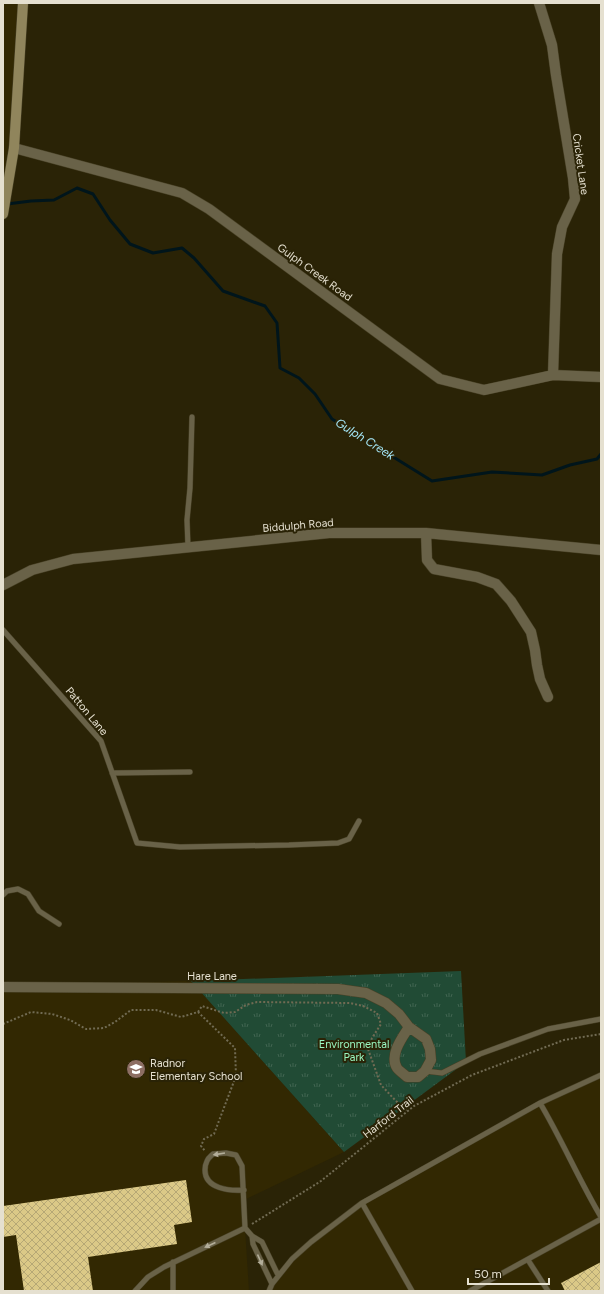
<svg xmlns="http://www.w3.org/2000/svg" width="604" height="1294" font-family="Figtree,sans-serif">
  <defs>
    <pattern id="park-tufts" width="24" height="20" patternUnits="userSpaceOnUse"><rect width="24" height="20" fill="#214b35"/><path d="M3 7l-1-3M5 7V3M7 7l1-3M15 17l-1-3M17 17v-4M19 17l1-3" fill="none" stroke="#416551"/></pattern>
    <pattern id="building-cross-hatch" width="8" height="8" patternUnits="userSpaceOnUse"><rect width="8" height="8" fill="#dbc987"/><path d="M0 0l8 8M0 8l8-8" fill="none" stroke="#b6a875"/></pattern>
  </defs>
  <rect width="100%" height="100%" fill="#2a2306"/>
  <path fill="#322802" d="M 3,3 L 23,3 L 3,214 Z
    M 191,981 L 344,1152 L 246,1199 L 245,1228 L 249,1291 L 3,1291 L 3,986 Z
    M 601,1075 L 601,1291 L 269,1291 L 292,1259 L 362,1203 L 540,1103 Z"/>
  <path fill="url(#park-tufts)" d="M 461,971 L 466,1062 L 344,1152 L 191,981 Z"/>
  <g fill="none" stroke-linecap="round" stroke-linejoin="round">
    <path stroke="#00151b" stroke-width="3" d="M 7,204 L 31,201 L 54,200 L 77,188 L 93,194 L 110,220 L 130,244 L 153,253 L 182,248 L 194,258 L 223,291 L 265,306 L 277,323 L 280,368 L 299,378 L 315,394 L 332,419 L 432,481 L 492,472 L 542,475 L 570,465 L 597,459 L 601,454"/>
  </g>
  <path fill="url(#building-cross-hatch)" d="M 186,1180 L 192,1222 L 174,1225 L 177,1244 L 88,1257 L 93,1291 L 24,1291 L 16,1235 L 3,1237 L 3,1206 Z
    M 601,1262 L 601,1291 L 565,1291 L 561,1283 Z"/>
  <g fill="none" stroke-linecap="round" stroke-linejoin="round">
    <g stroke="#484126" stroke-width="6">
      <path id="lane" d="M 188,547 L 187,520 L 190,488 L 192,417
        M 3,630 L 101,741 L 137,843 L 180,847 L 289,845 L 338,843 L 349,839 L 359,821
        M 112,773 L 190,772
        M 3,895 L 7,891 L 18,889 L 28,894 L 39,911 L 59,924
        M 425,1071 L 442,1073 L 480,1054 L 548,1029 L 601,1019
        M 540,1103 C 562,1140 579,1180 601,1217
        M 244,1190 C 230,1191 205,1189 205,1170 C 205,1167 206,1163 207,1161 C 208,1158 211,1156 213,1154 L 226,1153 L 236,1155 L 242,1166 L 245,1228 L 252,1236 L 262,1242 L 278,1275
        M 362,1203 L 412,1291
        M 252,1236 L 253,1244 L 272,1284
        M 528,1260 L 548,1291
        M 173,1262 L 173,1291
        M 135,1291 L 148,1277 L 164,1267 L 245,1228
        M 269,1291 L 272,1284 L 292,1259 L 311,1242 L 362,1203 L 540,1103 L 601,1075
        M 470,1291 L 601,1219"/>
    </g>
    <g stroke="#484126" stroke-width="11">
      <path id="street" d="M 539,3 L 552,45 L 556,75 L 573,178 L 575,199 L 562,227 L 557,254 L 553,375
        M 14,148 L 182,193 L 209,209 L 440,379 L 484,390 L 553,375 L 601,377
        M 426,533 L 427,560 L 434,569 L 477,577 L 496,584 L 511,601 L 531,632 L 535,650 L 537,665 L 540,679 L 548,697
        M 3,585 L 32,570 L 73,559 L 329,533 L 426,533 L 601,550
        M 3,987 L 338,989 L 366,993 L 386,1003 L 399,1014 L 409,1027 L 426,1039 L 430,1049 L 431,1060 L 425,1071 L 418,1077 L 407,1077 C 404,1074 399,1071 397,1068 C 389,1055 402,1038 409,1027"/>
    </g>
    <g stroke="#484126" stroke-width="11">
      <path id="secondary" d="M 3,214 L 14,148 L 23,3"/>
    </g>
    <path stroke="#716b53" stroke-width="2" stroke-dasharray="2 2" stroke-linecap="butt" d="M 198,1012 L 202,1006 L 224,1013 L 235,1012 L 246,1005 L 257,1002 L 350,1003 L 363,1006 L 377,1013 L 381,1024 L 372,1038 L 368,1049 L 381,1085 L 396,1101 L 407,1111
      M 3,1024 L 31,1012 L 52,1014 L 70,1020 L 86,1029 L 104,1028 L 115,1022 L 131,1010 L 156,1010 L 181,1017 L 198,1012 L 235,1048 L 236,1076 L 214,1134 L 204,1139 L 201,1146 L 205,1151
      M 252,1224 L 321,1181 L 414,1106 L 472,1075 L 564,1040 L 601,1034"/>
    <use href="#lane" stroke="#696248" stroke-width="5"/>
    <use href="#street" stroke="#696248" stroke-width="10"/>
    <use href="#secondary" stroke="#90855c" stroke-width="10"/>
  </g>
  <defs><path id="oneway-solid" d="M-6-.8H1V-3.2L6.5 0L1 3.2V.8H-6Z"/></defs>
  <g fill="#b3ae9a">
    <use href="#oneway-solid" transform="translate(219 1154) rotate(171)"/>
    <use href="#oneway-solid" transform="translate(210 1245) rotate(155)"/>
    <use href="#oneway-solid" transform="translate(260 1260) rotate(66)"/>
  </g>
  <defs>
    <g id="school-disc" transform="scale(1)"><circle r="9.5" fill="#8d6e63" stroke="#2a2306"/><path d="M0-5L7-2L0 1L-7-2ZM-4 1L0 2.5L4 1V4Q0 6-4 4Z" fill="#fff"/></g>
  </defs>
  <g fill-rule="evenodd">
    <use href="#school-disc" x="136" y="1069"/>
  </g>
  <g text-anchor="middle" stroke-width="4" stroke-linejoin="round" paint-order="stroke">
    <g font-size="11" fill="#e5e0d0" stroke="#2a2306">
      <text transform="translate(581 164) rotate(82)" y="4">Cricket Lane</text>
      <text transform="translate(315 272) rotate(36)" y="4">Gulph Creek Road</text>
      <text transform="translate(298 525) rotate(-5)" y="4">Biddulph Road</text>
      <text transform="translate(87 711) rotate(50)" y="4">Patton Lane</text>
      <text x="212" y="980">Hare Lane</text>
      <text transform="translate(388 1117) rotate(-38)" y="4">Harford Trail</text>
    </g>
    <g font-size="11" fill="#99f7c1" stroke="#2a2306">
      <text x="354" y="1048">Environmental<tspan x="354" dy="13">Park</tspan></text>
    </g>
    <g font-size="11" fill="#e5e0d0" stroke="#2a2306" text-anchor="start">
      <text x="150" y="1067">Radnor<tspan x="150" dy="13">Elementary School</tspan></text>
    </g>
    <g font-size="12" font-style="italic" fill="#a7e9fa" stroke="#2a2306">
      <text transform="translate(365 439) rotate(32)" y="4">Gulph Creek</text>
    </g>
  </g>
  <rect width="604" height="1294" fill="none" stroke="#e5e0d0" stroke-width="8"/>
  <path d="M468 1278v6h81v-6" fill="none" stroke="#e5e0d0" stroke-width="2"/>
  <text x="474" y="1278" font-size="12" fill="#e5e0d0" stroke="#2a2306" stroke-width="3" paint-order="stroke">50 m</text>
</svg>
